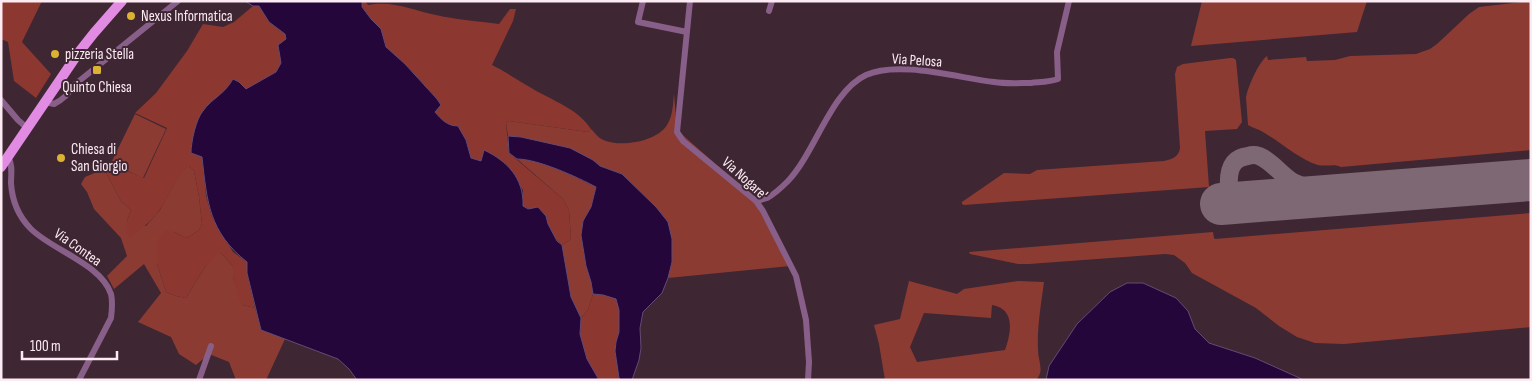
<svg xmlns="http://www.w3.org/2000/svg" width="1532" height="381" font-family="'Sofia Sans Condensed',sans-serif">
  <rect width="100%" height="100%" fill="#3f2633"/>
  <path fill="#8c3b33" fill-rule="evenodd" d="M 1202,1 L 1367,1 L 1357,32 L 1191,46 Z
    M 1531,1 L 1531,150 L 1341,167 C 1335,163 1326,167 1318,165 C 1300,160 1279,141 1263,132 C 1258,129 1253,128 1248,125 L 1246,97 L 1247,93 C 1250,83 1259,62 1267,56 L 1268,60 L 1306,57 L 1307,61 L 1335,60 L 1350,56 L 1416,54 L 1430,49 L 1437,44 L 1469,14 L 1479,7 Z
    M 1230,58 L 1233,58 L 1236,60 L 1242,122 L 1237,129 L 1205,131 L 1209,187 L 964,205 L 962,204 L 962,202 L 1004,173 L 1030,174 L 1037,170 L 1164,161 C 1172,159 1179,157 1180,148 L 1175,74 L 1177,67 L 1183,64 Z
    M 674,94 L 677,130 L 753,197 L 790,266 L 668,278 L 672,262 L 668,222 L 656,207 L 622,174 L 600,166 L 593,160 L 521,137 L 508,136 L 506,123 L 509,121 L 588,132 L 591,129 C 596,134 599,139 606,141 C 624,147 657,141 667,125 C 673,116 673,104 674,94 Z
    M 135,114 L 166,129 L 143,178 L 111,163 Z
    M 517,159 C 539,159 576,177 596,187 L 591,207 L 583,221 L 581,235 L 586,266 L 591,282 L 593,294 L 588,310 L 581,318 L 571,297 L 562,245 L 571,239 L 569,210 L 563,199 Z
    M 188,165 L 194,171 L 199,197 L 202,224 L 199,230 L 187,238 L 174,232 L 157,264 L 166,292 L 176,296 L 186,298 L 205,267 L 217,252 L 222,254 L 233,266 L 233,277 L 243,305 L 255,308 L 261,329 L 285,339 L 266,380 L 236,380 L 229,362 L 209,354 L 196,365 L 179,354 L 171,337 L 138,322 L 161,293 L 144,264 L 114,289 L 107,276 L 127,256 L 121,238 L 94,209 L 87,192 L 81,184 L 85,177 L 97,172 L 103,167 L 121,201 L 131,210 L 127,221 L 146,226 L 160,210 L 179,175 Z
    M 1531,213 L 1531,327 L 1344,344 L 1315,343 L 1297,337 L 1279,326 L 1256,308 L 1192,273 L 1185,263 L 1174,255 L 1165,254 L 1029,264 L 1018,264 L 970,254 L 969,252 L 1213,232 L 1214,238 L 1215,239 Z
    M 909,281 L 957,294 L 964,289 L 1018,281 L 1044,282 C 1041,305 1037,327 1038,350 C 1038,361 1045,371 1036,380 L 885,380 L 879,344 L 874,325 L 900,319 ZM 992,305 C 1016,309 1011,333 1005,350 L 917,362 L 910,347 L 924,313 L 991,318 Z"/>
  <path fill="#8c372f" d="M 1,1 L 42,1 L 22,42 L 51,74 L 36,98 L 14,81 L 8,42 L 1,39 Z
    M 362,1 L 365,1 L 368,5 C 392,0 413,10 436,15 C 457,20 478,21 499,24 L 510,9 L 516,9 L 513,21 L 492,65 C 506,72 519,81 533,89 C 553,101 577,108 591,129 L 588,132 L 509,121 L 506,123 L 509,153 L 563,199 L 569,210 L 571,239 L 562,245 C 553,238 548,226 546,216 L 523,206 L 523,190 L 506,164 L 484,151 L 481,161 L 471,158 L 466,140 L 452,126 L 444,122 L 434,112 L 437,99 L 405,64 L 386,47 L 381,29 L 371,19 L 362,6 Z
    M 253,6 L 259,6 L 269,22 L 285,34 L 286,39 L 278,46 L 281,63 L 276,72 L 246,89 L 239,82 L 233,79 L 227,89 L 202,112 L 202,156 L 206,196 L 212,217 L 233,252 L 247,262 L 247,273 L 255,308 L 243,305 L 239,298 L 233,277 L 233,266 L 222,254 L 218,253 L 205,267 L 186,298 L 176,296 L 166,292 L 157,264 L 157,241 L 166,230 L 174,232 L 187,238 L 199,230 L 202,224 L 199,197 L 194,171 L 189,166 C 174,178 170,196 159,211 C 151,222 141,229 130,237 L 126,233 L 127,221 L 131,210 L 121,201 L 103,167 L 111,164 L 144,178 L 167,128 L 135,113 L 156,93 L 187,51 L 203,24 L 223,27 L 234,22 Z
    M 593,294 L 603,295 L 616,298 L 619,310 L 619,332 L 616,342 L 615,351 L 619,377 L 621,380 L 599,380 L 587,359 L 580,334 L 581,318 L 588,310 Z"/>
  <path fill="#24063a" stroke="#654b72" d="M 245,1 L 362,1 L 362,7 L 371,19 L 381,29 L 386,47 L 405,64 L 437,99 L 441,105 L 435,112 C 441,119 447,126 458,126 L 466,140 L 471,158 L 481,161 L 484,150 C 507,161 524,178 523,206 L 528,209 L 538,207 L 546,216 L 548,224 L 557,241 L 562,245 L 571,297 L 581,318 L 580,334 L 587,359 L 599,380 L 357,380 L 349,369 L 338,359 L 261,330 L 247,273 L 247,262 C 209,232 207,202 202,157 L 191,153 C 191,142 196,119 203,111 C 212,98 224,95 233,79 L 239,82 L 246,89 L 276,72 L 281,63 L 278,45 L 286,39 L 285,34 L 269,22 L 259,6 L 253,6 Z
    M 508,136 L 521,137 L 570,148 L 593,160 L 600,166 L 622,174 L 656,207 L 668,222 L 672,239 L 672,262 L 668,278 L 662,293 L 643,312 L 640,328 L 641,348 L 639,360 L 632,380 L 621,380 L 619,378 L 615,351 L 616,342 L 619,332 L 619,310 L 616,299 L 603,295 L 593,294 L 591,282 L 586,266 L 581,235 L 583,221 L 591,207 L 596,187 C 577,177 538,159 517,159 L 509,153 Z
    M 1127,283 L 1143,283 L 1176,298 L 1188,311 L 1195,329 L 1209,343 L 1255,358 L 1304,380 L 1046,380 L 1049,366 L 1077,324 L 1110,292 Z"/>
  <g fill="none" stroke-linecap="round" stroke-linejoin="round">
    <path stroke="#7e6873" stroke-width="18" d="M 1251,202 L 1241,200 L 1229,188 C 1228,173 1230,158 1248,156 C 1251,155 1256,155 1259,156 C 1272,161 1281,175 1293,182 C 1309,190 1325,192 1342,195"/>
    <path stroke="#7e6873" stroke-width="42" d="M 1221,204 L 1531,180"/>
    <path stroke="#885f89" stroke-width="6" d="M 643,1 L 638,22 L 687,32
      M 690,1 L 677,132 L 683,141 L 756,201 L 763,211 L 796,276 L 806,320 L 809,362 L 808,380
      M 769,11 L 772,1
      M 1,100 L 18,120 L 27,128
      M 45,102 L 54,104 C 62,100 69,94 73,86 L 178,1
      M 8,157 C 13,165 11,174 11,183 C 12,200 19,217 31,229 C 52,250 101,264 111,294 C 113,302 112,310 111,318 L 79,380
      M 756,201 C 760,200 764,199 767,198 C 775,194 782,187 788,181 C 815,153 831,91 866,75 C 898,60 959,78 994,82 C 1006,84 1019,83 1031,83 C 1040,82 1050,82 1058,79 L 1057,52 L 1069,1
      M 199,380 L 211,346"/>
    <path stroke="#e18be3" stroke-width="10" d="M 1,167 L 79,52 L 94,33 L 122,1"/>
  </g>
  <g fill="#dcb233" stroke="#3f2633" stroke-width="2">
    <circle cx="131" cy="16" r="5"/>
    <circle cx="55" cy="54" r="5"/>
    <rect x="92" y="65" width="10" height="10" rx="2.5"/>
    <circle cx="61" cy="158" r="5"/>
  </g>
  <g text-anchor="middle" stroke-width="4" stroke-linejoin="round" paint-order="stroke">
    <g font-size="15" fill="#fcebf3" stroke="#3f2633" text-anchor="start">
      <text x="141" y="21">Nexus Informatica</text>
      <text x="65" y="59">pizzeria Stella</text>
      <text x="97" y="92" text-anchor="middle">Quinto Chiesa</text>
      <text x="71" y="154">Chiesa di<tspan x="71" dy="17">San Giorgio</tspan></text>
    </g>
    <g font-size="15" fill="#fcebf3" stroke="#3f2633">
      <text transform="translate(917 60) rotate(4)" y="5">Via Pelosa</text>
      <text transform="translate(745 178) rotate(42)" y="5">Via Nogare'</text>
      <text transform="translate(78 247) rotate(35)" y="5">Via Contea</text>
    </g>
  </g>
  <rect width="1532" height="381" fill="none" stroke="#fcebf3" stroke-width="5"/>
  <path d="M22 351v8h95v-8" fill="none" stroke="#fcebf3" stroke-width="2.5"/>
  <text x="30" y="351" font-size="15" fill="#fcebf3" stroke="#3f2633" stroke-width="4" paint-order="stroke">100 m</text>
</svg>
